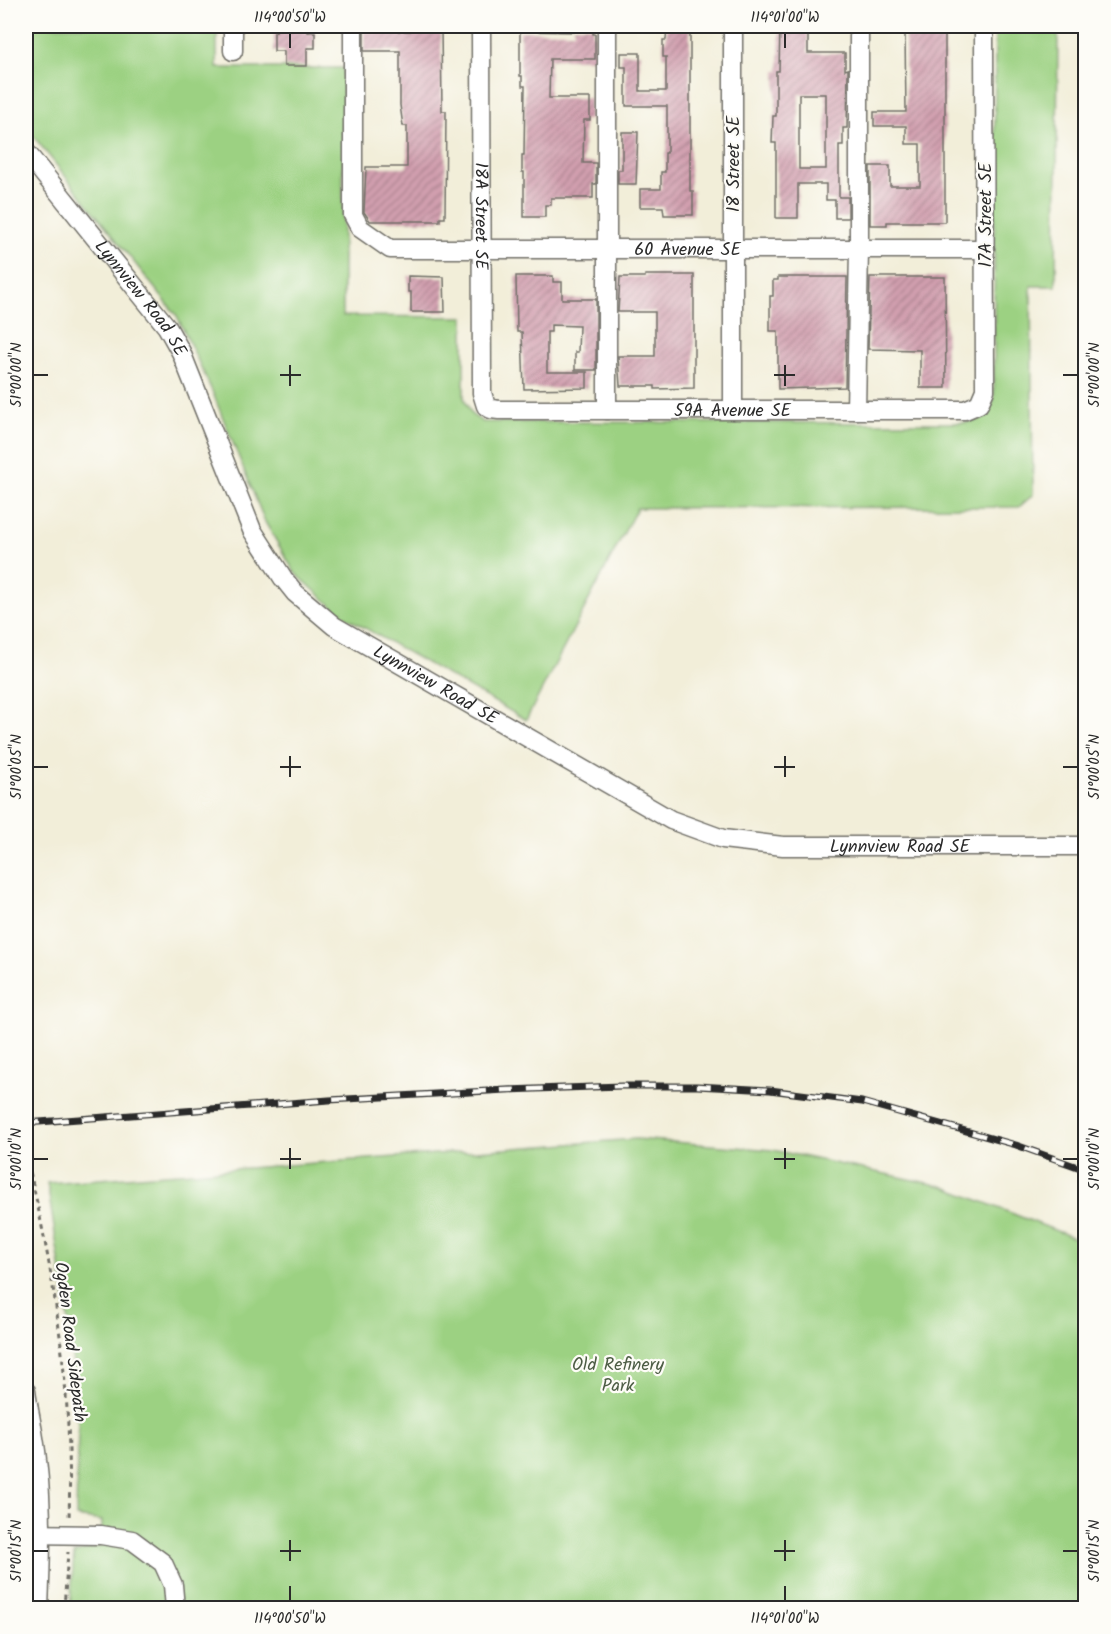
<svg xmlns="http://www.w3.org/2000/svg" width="1111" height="1634" font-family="Kalam,sans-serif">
  <defs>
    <pattern id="building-hatch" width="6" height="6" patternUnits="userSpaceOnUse" patternTransform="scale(1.5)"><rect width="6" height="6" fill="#d19faf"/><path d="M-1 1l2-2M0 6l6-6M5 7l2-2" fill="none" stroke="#aa828f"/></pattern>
  </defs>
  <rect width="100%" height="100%" fill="#fdfcf7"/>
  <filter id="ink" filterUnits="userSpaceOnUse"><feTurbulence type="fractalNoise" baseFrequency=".0167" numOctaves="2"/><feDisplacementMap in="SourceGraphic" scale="12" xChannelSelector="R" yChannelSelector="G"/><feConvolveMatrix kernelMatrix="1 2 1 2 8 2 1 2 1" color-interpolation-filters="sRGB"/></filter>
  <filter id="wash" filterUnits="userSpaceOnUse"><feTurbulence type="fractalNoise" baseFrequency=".008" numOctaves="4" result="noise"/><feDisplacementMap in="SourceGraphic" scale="24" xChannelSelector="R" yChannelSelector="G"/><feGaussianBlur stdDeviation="1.35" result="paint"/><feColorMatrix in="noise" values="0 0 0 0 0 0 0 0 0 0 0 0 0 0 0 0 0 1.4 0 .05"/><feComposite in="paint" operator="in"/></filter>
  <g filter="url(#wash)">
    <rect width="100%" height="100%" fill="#f2eed9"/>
    <path fill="#9cd182" stroke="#647e56" stroke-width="1.5" d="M 26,26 L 217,26 L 217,68 L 343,68 L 343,316 L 464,317 L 464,398 L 472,415 L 483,422 L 956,423 C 977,422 986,421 994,400 L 995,26 L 1058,26 L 1056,286 L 1031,286 L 1033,495 L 1019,507 L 637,508 L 526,720 L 342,615 L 295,573 L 265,522 L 212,391 L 177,316 L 26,127 Z
      M 636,1139 L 773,1150 L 942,1186 L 1085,1242 L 1085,1608 L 70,1608 L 74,1553 L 101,1546 L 102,1521 L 76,1517 L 78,1425 L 70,1330 L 47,1183 Z"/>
    <g id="blocks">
      <path fill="url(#building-hatch)" fill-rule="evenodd" d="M 276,26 L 306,26 L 307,32 L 315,32 L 315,48 L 307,48 L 307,66 L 284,66 L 284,51 L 274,51 L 274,32 L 276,32 Z
        M 410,26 L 441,26 L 442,111 L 446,111 L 445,218 L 440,218 L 440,221 L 370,221 L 364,212 L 366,167 L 407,167 L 407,126 L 403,126 L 400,105 L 400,51 L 364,51 L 364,31 L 410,31 Z
        M 574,26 L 593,26 L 593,34 L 595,34 L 595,59 L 550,59 L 549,98 L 590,98 L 590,120 L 584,120 L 583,163 L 596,163 L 596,184 L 593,184 L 593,198 L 551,198 L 551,205 L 545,205 L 545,217 L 524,217 L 524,172 L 522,172 L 522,155 L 524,155 L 525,86 L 522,86 L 522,76 L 520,76 L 520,31 L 574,32 Z
        M 667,26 L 690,26 L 690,191 L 693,191 L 693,215 L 664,215 L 663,207 L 640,207 L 640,189 L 661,189 L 661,172 L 665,172 L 665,153 L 667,153 L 667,106 L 626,106 L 626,67 L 621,67 L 621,53 L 640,53 L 640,91 L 666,91 L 666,57 L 663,57 L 663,40 L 666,40 Z
        M 780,26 L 798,26 L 798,31 L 808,31 L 808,53 L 845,53 L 845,70 L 848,69 L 847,128 L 843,128 L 843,145 L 839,145 L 839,197 L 848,197 L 848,218 L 835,218 L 835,200 L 826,200 L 826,184 L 798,184 L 798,218 L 776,218 L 776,143 L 772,143 L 773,116 L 776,116 L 776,71 L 779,71 ZM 799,94 L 826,94 L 826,169 L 799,169 Z
        M 907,26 L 945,26 L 945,222 L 887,222 L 887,225 L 870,225 L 870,166 L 890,166 L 890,186 L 920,186 L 920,144 L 906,144 L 906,126 L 874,126 L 874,112 L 906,112 L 905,33 L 907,33 Z
        M 622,132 L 638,132 L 636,184 L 618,184 L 618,170 L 622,170 Z
        M 645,275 L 694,275 L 694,388 L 655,389 L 655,386 L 620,386 L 618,356 L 655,356 L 655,312 L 618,312 L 620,277 L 645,277 Z
        M 408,276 L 444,277 L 445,312 L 411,312 L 411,292 L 408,292 Z
        M 516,276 L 553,276 L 553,282 L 562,282 L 562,299 L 596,299 L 596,370 L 575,370 L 575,352 L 578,352 L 579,326 L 551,325 L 551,332 L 547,332 L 547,372 L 587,372 L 587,388 L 524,389 L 522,332 L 517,332 Z
        M 778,277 L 847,277 L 845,387 L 778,389 L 778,331 L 770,331 L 770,296 L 773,296 L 773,280 L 778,280 Z
        M 870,277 L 945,277 L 946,388 L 920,388 L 920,350 L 868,349 Z"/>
    </g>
  </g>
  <g filter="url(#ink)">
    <use href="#blocks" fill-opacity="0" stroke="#716f68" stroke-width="1.5"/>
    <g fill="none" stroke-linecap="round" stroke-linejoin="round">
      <g stroke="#716f68" stroke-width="21">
        <g id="minor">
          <path d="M 233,26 L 233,51"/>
          <path id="s1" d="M 353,26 L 353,215 L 360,228 L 390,249 L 985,249"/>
          <path id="s2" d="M 481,26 L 482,393 L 486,406 L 491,409 L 499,410 L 965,410 L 979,404 L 985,390 L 984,26"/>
          <path d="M 607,26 L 607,410"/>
          <path d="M 733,26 L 733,410"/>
          <path id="s3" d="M 26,152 L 167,327 L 181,352 L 252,530 L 283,578 L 295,593 L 334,626 L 671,820 L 723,839 L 783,846 L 1086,846"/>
          <path d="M 856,410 L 859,249 L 859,26"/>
          <path d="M 26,1391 C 29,1414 35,1437 37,1460 C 43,1509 41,1559 39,1608"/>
          <path d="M 26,1534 L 101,1535 L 132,1540 L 163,1563 L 173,1585 L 175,1608"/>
        </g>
      </g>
      <path stroke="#716f68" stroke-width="3" stroke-dasharray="4.5 4.5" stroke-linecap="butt" d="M 26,1155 C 55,1274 73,1396 69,1518
        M 64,1608 L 68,1552"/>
      <use href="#minor" stroke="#fff" stroke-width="18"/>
      <g stroke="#2b2b2b" stroke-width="7">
        <path id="rail" d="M 26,1123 L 329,1100 L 506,1090 L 622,1086 L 697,1086 L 770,1090 L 862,1102 L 1016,1145 L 1086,1170"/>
      </g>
      <use href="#rail" stroke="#fdfcf7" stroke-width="4.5" stroke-dasharray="14" stroke-linecap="butt"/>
    </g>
  </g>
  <path fill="none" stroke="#2b2b2b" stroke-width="2" d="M 290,33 L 290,48M 785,33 L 785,48M 290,365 L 290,386M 785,365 L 785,386M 33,375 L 48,375M 280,375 L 301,375M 774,375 L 795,375M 1063,375 L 1078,375M 290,756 L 290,777M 785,756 L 785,777M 33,767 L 48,767M 280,767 L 301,767M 774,767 L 795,767M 1063,767 L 1078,767M 290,1148 L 290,1169M 785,1148 L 785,1169M 33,1159 L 48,1159M 280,1159 L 301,1159M 774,1159 L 795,1159M 1063,1159 L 1078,1159M 290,1540 L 290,1561M 785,1540 L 785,1561M 33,1551 L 48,1551M 280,1551 L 301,1551M 774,1551 L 795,1551M 1063,1551 L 1078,1551M 290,1586 L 290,1601M 785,1586 L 785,1601"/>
  <g text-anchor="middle" stroke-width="4.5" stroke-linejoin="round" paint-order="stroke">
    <g font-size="18" fill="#2b2b2b" stroke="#fdfcf7">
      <text transform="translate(733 164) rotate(-90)" y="6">18 Street SE</text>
      <text transform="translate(985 215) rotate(-90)" y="6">17A Street SE</text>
      <text dy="6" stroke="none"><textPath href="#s2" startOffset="190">18A Street SE</textPath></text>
      <text dy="6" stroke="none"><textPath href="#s1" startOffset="538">60 Avenue SE</textPath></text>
      <text dy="6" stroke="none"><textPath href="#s3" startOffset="186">Lynnview Road SE</textPath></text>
      <text dy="6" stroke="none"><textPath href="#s2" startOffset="628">59A Avenue SE</textPath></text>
      <text dy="6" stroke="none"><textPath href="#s3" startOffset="690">Lynnview Road SE</textPath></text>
      <text dy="6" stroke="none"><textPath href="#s3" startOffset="1194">Lynnview Road SE</textPath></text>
      <text transform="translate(71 1342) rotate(83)" y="6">Ogden Road Sidepath</text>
    </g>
    <g font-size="18" fill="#4d5d45" stroke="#fdfcf7">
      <text x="618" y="1370">Old Refinery<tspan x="618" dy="21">Park</tspan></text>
    </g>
  </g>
  <rect width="1111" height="1634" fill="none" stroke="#fdfcf7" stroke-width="66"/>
  <rect x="33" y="33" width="1045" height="1568" fill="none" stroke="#2b2b2b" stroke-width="2"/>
  <g font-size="15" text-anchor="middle" fill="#2b2b2b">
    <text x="290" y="22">114°00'50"W</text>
    <text x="785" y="22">114°01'00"W</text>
    <text transform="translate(1094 375) rotate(-90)" y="5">51°00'00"N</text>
    <text transform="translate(16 375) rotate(-90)" y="5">51°00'00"N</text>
    <text transform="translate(1094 767) rotate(-90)" y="5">51°00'05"N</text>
    <text transform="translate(16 767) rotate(-90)" y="5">51°00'05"N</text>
    <text transform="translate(16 1159) rotate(-90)" y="5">51°00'10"N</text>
    <text transform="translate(1094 1159) rotate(-90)" y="5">51°00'10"N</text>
    <text transform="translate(16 1551) rotate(-90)" y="5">51°00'15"N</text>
    <text transform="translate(1094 1551) rotate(-90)" y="5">51°00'15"N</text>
    <text x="290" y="1623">114°00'50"W</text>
    <text x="785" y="1623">114°01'00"W</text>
  </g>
</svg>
